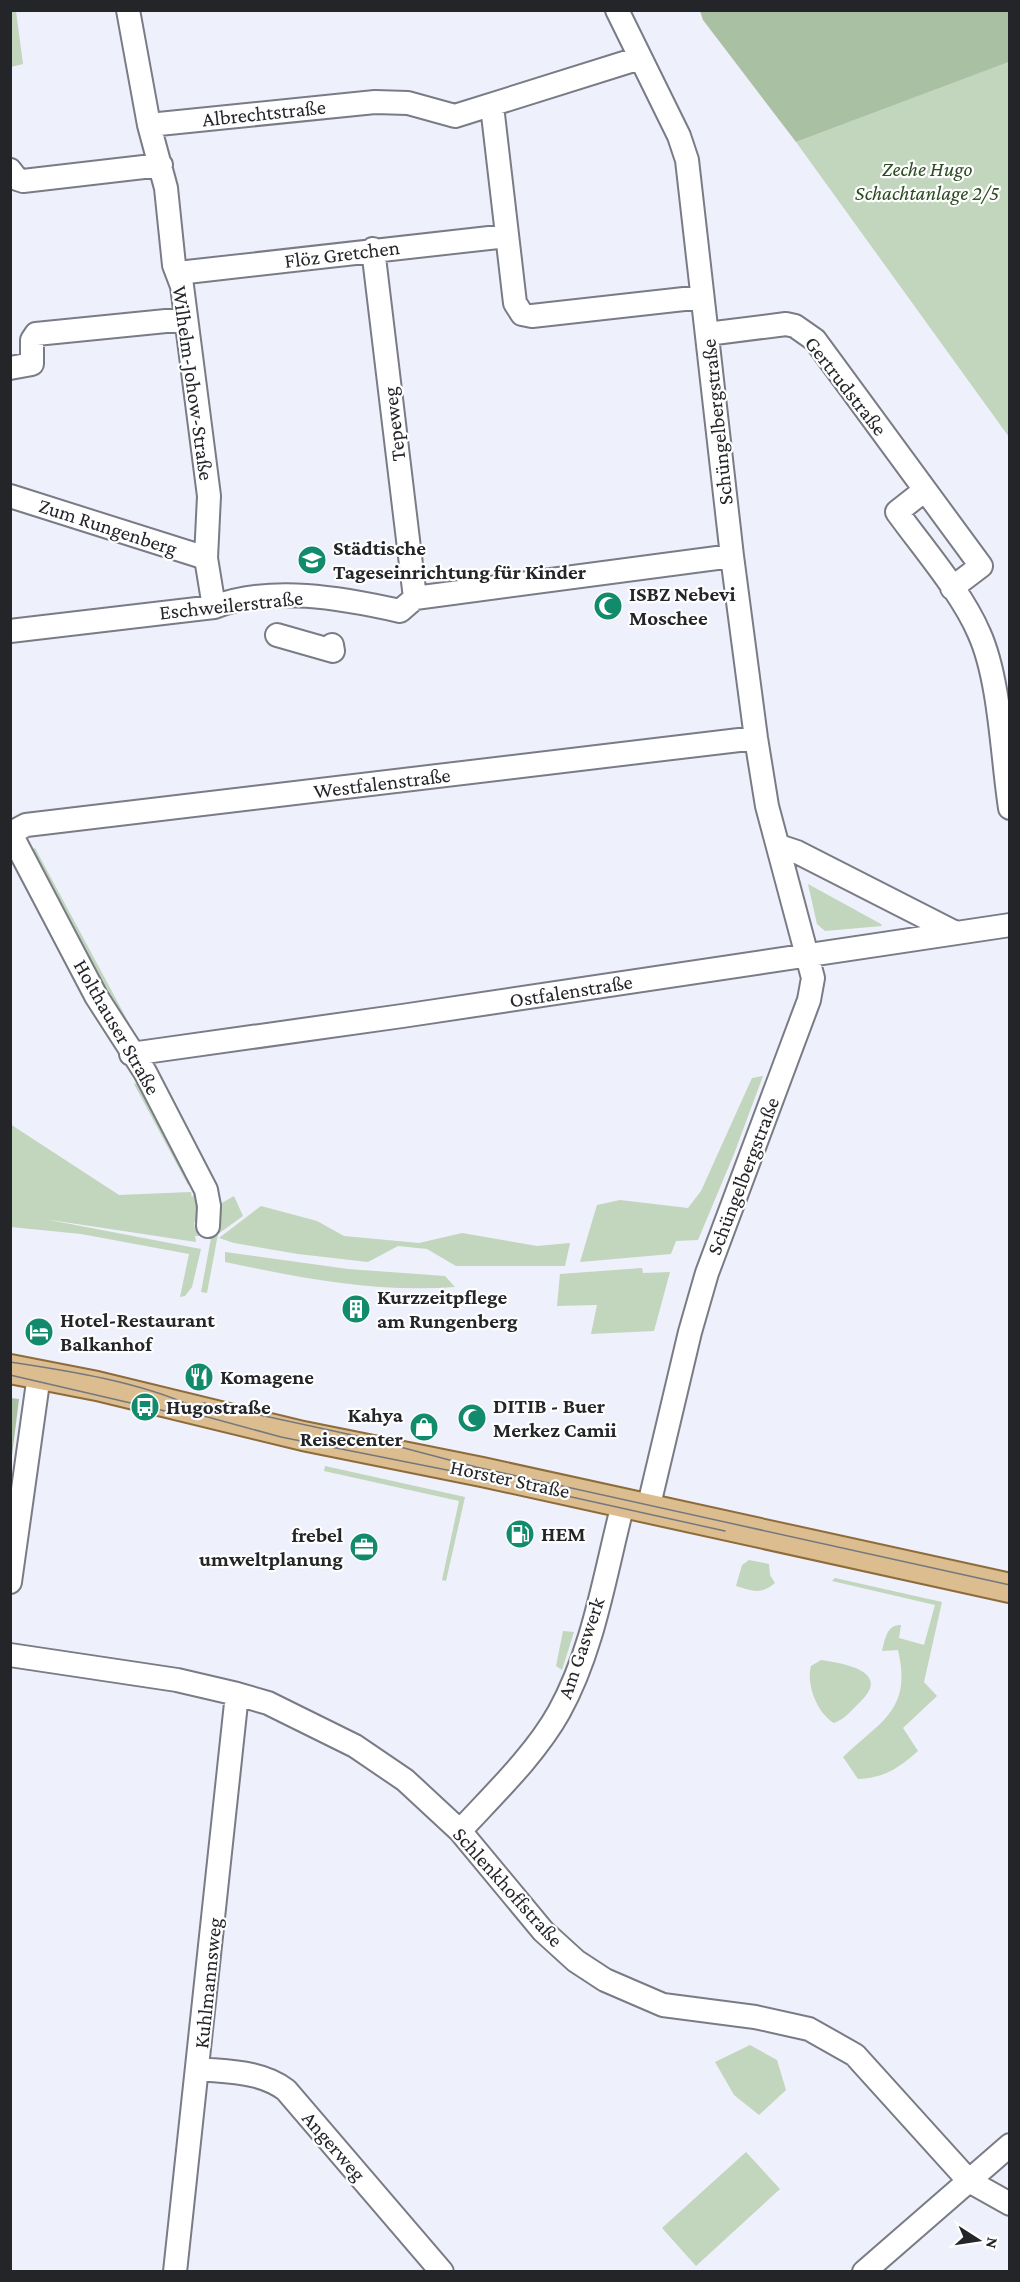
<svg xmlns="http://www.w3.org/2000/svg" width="1020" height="2282" font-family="'Crimson Pro',serif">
  <rect width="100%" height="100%" fill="#eef0fb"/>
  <path fill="#c2d5bd" d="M 10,11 L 16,11 L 23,64 L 11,67 Z
    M 1009,62 L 1010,62 L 1009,437 L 796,142 Z
    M 35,848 L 130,1025 L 126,1027 L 31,850 Z
    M 808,884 L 881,924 L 882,926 L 825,931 L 817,924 Z
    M 763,1076 L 734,1154 L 698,1240 L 676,1241 L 671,1254 L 580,1262 L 597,1205 L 620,1200 L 688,1208 L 701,1191 L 752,1078 Z
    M 139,1083 L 191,1180 L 188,1185 L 134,1084 Z
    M 10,1124 L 119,1195 L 191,1192 L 192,1198 L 198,1181 L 204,1223 L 194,1222 L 195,1229 L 200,1236 L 195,1236 L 196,1242 L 44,1219 L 201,1249 L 192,1287 L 185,1296 L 180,1297 L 189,1254 L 81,1234 L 11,1227 Z
    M 234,1196 L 243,1216 L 218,1234 L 207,1293 L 201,1292 L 214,1222 L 213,1208 Z
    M 261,1206 L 317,1221 L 344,1236 L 419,1243 L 462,1233 L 537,1246 L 570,1243 L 565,1266 L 456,1266 L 427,1249 L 398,1246 L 368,1262 L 298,1254 L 234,1243 L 219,1238 Z
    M 225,1252 L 348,1269 L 445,1276 L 455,1287 C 377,1293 301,1278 225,1262 Z
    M 642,1268 L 643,1273 L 670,1272 L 654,1331 L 591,1334 L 597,1305 L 557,1306 L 560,1274 Z
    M 325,1466 L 465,1497 L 446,1581 L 442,1580 L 459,1501 L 324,1471 Z
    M 749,1560 L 769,1564 L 770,1575 L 775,1583 C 761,1595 753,1591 736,1586 L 742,1565 Z
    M 835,1578 L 942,1602 L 924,1682 L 937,1696 L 903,1728 L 918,1751 C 899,1768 884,1778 858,1779 L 843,1757 C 882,1720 912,1710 898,1650 L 882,1651 C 885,1639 887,1624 901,1625 L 899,1638 L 924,1645 L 935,1605 L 832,1581 Z
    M 563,1631 L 574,1632 L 562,1670 L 556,1666 Z
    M 821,1660 C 842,1663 893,1671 860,1702 C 852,1710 845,1719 834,1723 C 817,1713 806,1684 811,1666 Z
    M 750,2045 L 777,2060 L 786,2090 L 759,2115 L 734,2095 L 715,2062 Z
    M 746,2152 L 780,2189 L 696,2266 L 662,2228 Z"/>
  <path fill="#aac0a3" d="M 700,11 L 1009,11 L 1009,62 L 796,142 L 703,20 Z
    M 11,1398 L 19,1399 L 11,1464 L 10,1398 Z"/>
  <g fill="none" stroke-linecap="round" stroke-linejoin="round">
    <g stroke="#797b85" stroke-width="26">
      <path id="minor" d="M 128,10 L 149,125 L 166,188 L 174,265 L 182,286 L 209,496 L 206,558 L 214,607
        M 617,10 L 679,136 L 687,160 L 732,556 L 756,738 L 767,806 L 813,978 L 809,1000 L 707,1273 L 690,1332 L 648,1509
        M 492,106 L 515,303 L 522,314 L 532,316 L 702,297
        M 149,125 L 375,102 L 408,103 L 455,116 L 640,58
        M 10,170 L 17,179 L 23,181 L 161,165
        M 373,249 L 415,598
        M 178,273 L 507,236
        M 707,334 L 786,324 L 795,326 L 815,340 L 981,566 L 952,588
        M 10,368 L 32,364 L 32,340 L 36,334 L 186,319
        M 925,490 L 897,512 C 923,548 962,593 979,633 C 1000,679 1002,756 1010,808
        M 10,496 L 206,558
        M 10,631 L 214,607 C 271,585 342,598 400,611 L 415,598 L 732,556
        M 277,635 L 333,651 L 332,645
        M 10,832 L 96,996 L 145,1072 L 206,1190 L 209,1206 L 208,1226
        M 11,833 L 26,825 L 756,738
        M 779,846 L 797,852 L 956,933
        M 131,1054 L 402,1016 L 1010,925
        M 10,1582 L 39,1375
        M 10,1655 L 177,1680 L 237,1694 L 268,1703 L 355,1746 L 405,1780 L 460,1831 L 543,1931 L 576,1961 L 605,1980 L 663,2005 L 755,2017 L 809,2029 L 855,2055 L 969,2181 L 1010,2204
        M 460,1831 C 493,1795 535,1755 559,1712 C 594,1649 605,1573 623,1504
        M 199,2069 C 229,2072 261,2071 286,2090 L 442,2272
        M 175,2272 L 237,1694
        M 864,2272 L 1010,2145"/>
    </g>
    <g stroke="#8d6b3b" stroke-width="32">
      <path id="major" d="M 10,1369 L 97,1386 L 303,1436 L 482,1472 L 1010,1588"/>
    </g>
    <use href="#minor" stroke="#fff" stroke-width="22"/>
    <use href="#major" stroke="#dcbd8f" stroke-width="28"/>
    <path stroke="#75777e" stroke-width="1.5" d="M 10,1362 C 70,1371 140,1382 194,1407 L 204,1403 L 366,1438 L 476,1467 L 1010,1585
      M 10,1375 L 178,1414 L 193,1413 L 281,1437 L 482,1477
      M 549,1492 L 725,1531"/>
  </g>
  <defs>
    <g id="school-disc" transform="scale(1.5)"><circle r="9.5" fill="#128b6d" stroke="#fefefe"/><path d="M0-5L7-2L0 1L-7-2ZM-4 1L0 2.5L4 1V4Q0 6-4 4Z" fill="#fff"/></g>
    <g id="mosque-disc" transform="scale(1.5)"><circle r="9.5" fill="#128b6d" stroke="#fefefe"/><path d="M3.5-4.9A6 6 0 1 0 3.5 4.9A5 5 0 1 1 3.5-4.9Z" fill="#fff"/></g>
    <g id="building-disc" transform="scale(1.5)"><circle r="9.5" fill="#128b6d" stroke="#fefefe"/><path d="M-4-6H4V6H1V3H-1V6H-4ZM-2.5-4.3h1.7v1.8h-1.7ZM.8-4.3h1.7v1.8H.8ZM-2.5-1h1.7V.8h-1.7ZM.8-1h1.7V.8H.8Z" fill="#fff"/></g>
    <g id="hotel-disc" transform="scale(1.5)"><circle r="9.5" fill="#128b6d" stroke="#fefefe"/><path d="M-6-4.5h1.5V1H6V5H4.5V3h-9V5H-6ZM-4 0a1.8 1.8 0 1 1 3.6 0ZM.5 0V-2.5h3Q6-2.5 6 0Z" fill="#fff"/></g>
    <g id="restaurant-disc" transform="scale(1.5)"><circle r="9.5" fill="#128b6d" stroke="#fefefe"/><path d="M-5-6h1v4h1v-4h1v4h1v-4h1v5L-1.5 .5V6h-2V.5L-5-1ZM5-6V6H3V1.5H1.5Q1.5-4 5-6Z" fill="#fff"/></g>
    <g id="bus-disc" transform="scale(1.5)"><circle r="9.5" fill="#128b6d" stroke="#fefefe"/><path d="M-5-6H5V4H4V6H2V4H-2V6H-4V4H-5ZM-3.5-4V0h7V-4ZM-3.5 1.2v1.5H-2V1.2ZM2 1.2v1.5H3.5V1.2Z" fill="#fff"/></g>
    <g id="shop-disc" transform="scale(1.5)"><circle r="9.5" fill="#128b6d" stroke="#fefefe"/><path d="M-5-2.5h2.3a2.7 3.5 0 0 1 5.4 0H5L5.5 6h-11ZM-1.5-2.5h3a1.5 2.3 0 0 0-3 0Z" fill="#fff"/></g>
    <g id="fuel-disc" transform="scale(1.5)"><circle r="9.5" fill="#128b6d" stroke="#fefefe"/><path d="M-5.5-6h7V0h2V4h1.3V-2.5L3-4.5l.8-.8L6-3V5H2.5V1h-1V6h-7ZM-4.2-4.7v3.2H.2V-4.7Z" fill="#fff"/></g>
    <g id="office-disc" transform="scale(1.5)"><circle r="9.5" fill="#128b6d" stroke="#fefefe"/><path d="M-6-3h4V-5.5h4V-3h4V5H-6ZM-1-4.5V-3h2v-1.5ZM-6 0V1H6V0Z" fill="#fff"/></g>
  </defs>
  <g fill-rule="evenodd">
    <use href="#school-disc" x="312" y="560"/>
    <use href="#mosque-disc" x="608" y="606"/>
    <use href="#building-disc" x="356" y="1309"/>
    <use href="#hotel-disc" x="39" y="1332"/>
    <use href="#restaurant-disc" x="199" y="1377"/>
    <use href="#bus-disc" x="145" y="1407"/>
    <use href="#mosque-disc" x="472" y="1418"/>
    <use href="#shop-disc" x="424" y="1427"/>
    <use href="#fuel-disc" x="520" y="1534"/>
    <use href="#office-disc" x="364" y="1547"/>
  </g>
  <g text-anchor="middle" stroke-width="4.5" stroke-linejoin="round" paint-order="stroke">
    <g font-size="21" fill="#242529" stroke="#fefefe">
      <text transform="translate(264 113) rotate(-6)" y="7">Albrechtstraße</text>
      <text transform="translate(342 254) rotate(-7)" y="7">Flöz Gretchen</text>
      <text transform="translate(193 383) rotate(82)" y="7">Wilhelm-Johow-Straße</text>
      <text transform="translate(846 386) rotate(52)" y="7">Gertrudstraße</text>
      <text transform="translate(717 422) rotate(-96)" y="7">Schüngelbergstraße</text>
      <text transform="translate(394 424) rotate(-97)" y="7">Tepeweg</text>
      <text transform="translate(108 527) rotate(18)" y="7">Zum Rungenberg</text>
      <text transform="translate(231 605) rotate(-6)" y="7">Eschweilerstraße</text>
      <text transform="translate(382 783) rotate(-7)" y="7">Westfalenstraße</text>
      <text transform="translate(571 991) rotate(-9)" y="7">Ostfalenstraße</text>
      <text transform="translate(117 1027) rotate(60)" y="7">Holthauser Straße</text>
      <text transform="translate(743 1176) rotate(-69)" y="7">Schüngelbergstraße</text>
      <text transform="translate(510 1479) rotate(12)" y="7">Horster Straße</text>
      <text transform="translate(581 1648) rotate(-71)" y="7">Am Gaswerk</text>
      <text transform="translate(508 1887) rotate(48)" y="7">Schlenkhoffstraße</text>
      <text transform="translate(208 1983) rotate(-84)" y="7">Kuhlmannsweg</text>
      <text transform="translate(334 2146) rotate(49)" y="7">Angerweg</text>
    </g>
    <g font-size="21" font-style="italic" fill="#2b4b21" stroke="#fefefe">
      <text x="927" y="176">Zeche Hugo<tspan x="927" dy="24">Schachtanlage 2/5</tspan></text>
    </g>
    <g font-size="21" font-weight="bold" fill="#242529" stroke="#fefefe" text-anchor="start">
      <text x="333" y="555">Städtische<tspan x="333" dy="24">Tageseinrichtung für Kinder</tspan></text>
      <text x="629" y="601">ISBZ Nebevi<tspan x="629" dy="24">Moschee</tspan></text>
      <text x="377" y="1304">Kurzzeitpflege<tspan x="377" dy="24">am Rungenberg</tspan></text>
      <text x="60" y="1327">Hotel-Restaurant<tspan x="60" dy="24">Balkanhof</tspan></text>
      <text x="220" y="1384">Komagene</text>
      <text x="493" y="1413">DITIB - Buer<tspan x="493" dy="24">Merkez Camii</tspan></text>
      <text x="166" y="1414">Hugostraße</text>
      <text x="403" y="1422" text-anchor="end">Kahya<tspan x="403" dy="24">Reisecenter</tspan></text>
      <text x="541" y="1541">HEM</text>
      <text x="343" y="1542" text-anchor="end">frebel<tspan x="343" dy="24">umweltplanung</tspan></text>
    </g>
  </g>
  <rect width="1020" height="2282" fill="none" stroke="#242529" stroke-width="24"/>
  <g transform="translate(978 2240) rotate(102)" stroke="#fefefe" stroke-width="4.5" paint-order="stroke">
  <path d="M0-4.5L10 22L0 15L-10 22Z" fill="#242529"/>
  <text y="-9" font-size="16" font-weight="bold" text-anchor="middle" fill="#242529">N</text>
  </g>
</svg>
